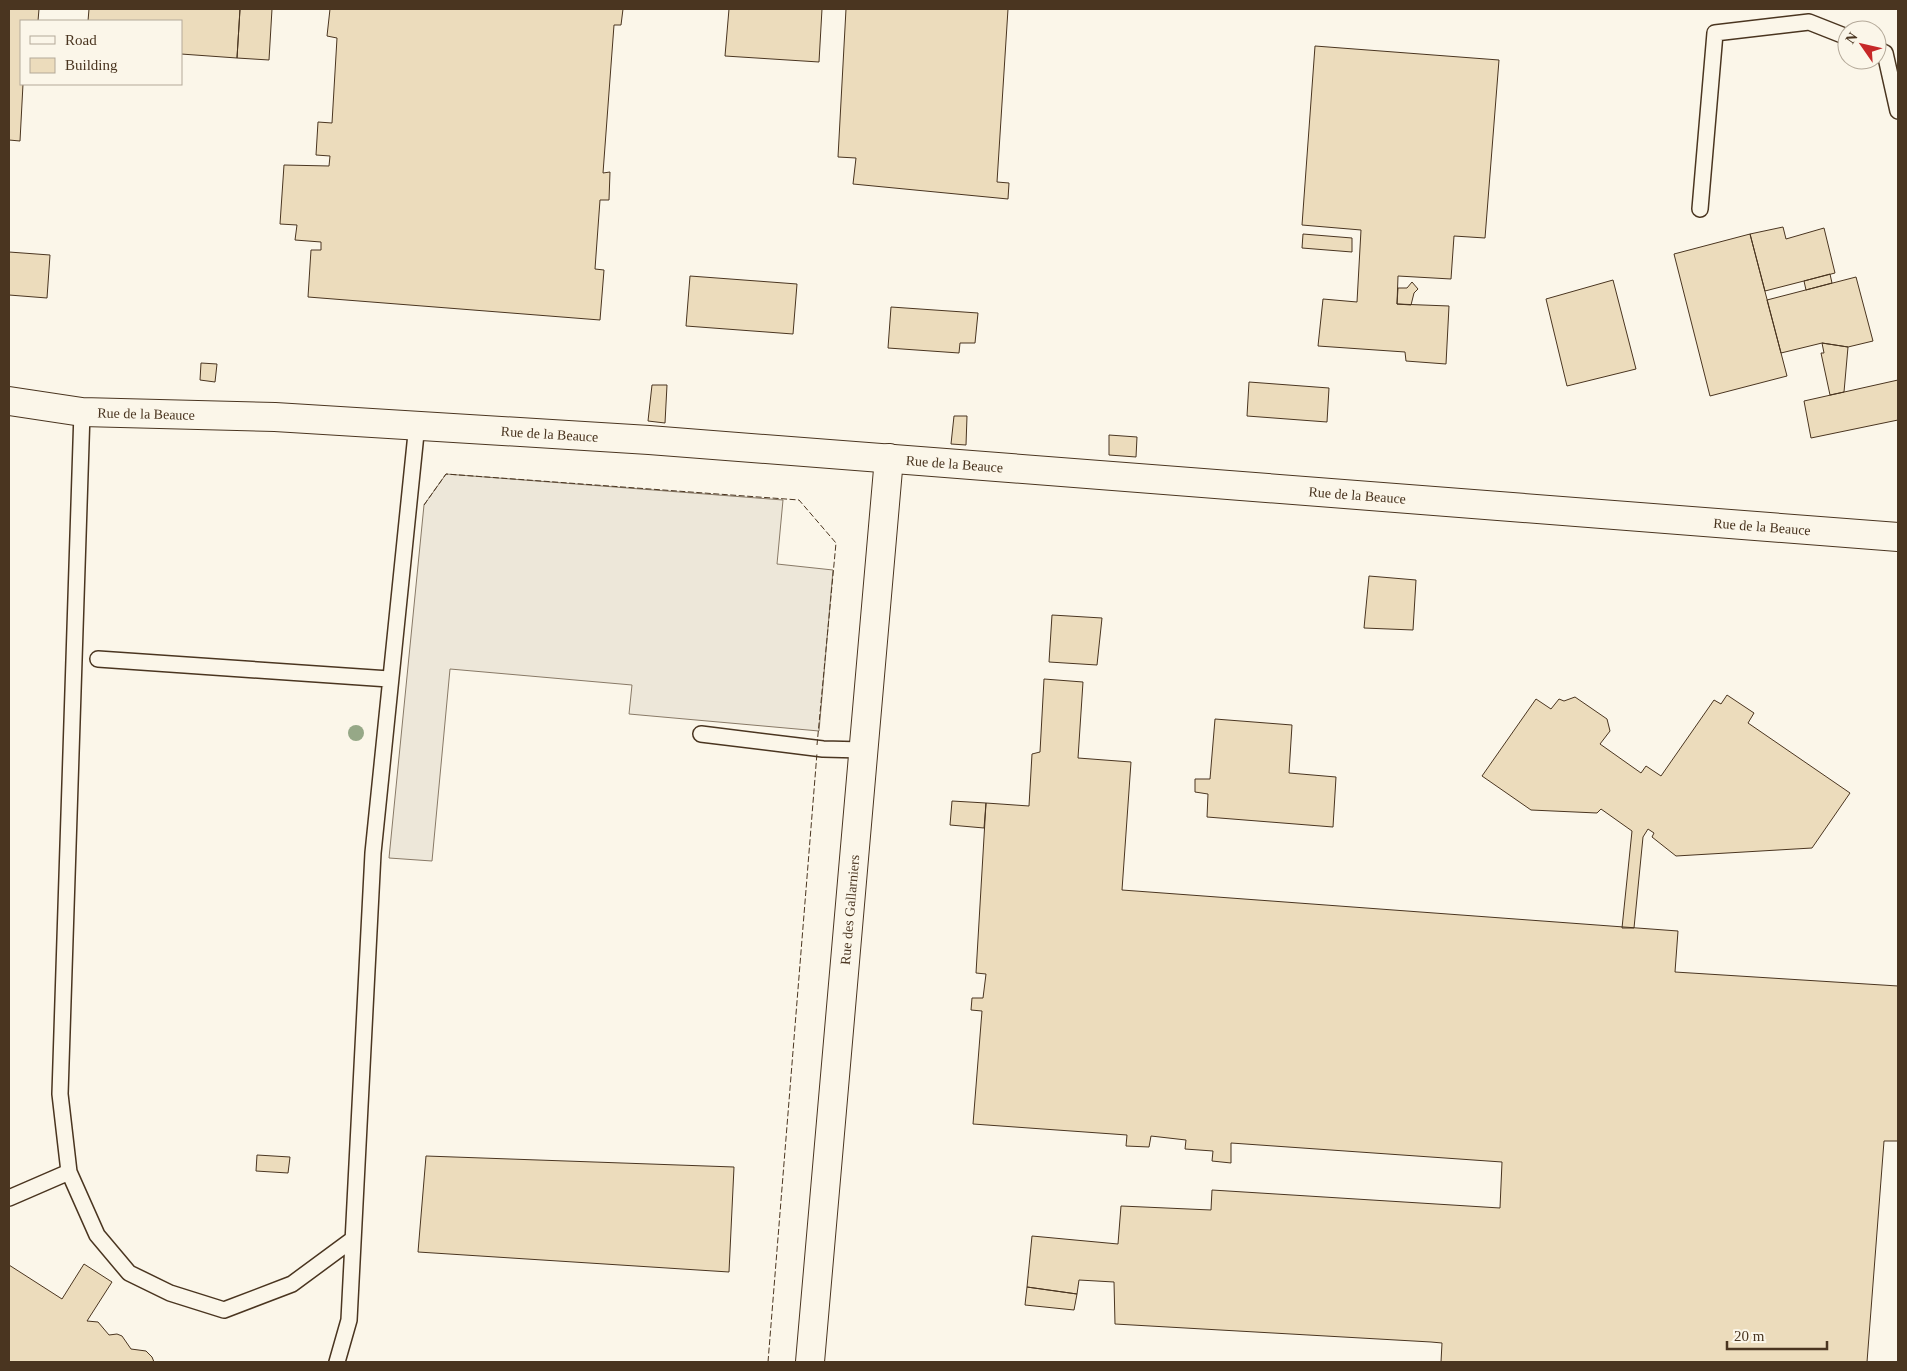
<svg xmlns="http://www.w3.org/2000/svg" width="1907" height="1371" font-family="Georgia,serif">
  <rect width="100%" height="100%" fill="#fbf6e9"/>
  <path fill="#ede7d9" stroke="#887966" d="M 446,474 L 783,500 L 777,564 L 833,570 L 819,731 L 629,714 L 632,685 L 450,669 L 432,861 L 389,858 L 424,505 Z"/>
  <path fill="#ecdcbc" stroke="#4a3520" d="M 9,9 L 39,9 L 38,21 L 21,21 L 21,84 L 23,84 L 20,141 L 9,140 Z
    M 89,9 L 240,9 L 237,58 L 181,54 L 181,21 L 88,21 Z
    M 240,9 L 272,9 L 269,60 L 237,58 Z
    M 330,9 L 623,9 L 621,25 L 614,25 L 603,173 L 610,172 L 609,200 L 600,200 L 595,269 L 604,270 L 600,320 L 308,297 L 311,250 L 321,250 L 321,242 L 295,240 L 297,225 L 280,224 L 284,165 L 329,166 L 330,156 L 316,155 L 318,122 L 332,123 L 337,38 L 327,36 Z
    M 729,9 L 822,9 L 819,62 L 725,56 Z
    M 846,9 L 1008,9 L 997,182 L 1009,183 L 1008,199 L 853,184 L 856,158 L 838,157 Z
    M 1315,46 L 1499,60 L 1485,238 L 1454,236 L 1451,279 L 1398,276 L 1397,304 L 1449,306 L 1446,364 L 1406,361 L 1405,352 L 1318,346 L 1323,299 L 1357,302 L 1361,230 L 1302,225 Z
    M 1783,227 L 1786,239 L 1824,228 L 1835,273 L 1765,291 L 1750,234 Z
    M 1303,234 L 1352,238 L 1352,252 L 1302,248 Z
    M 1750,234 L 1787,376 L 1710,396 L 1674,254 Z
    M 9,252 L 50,255 L 47,298 L 9,295 Z
    M 1830,274 L 1832,283 L 1806,290 L 1804,281 Z
    M 690,276 L 797,284 L 793,334 L 686,326 Z
    M 1856,277 L 1873,341 L 1848,347 L 1822,343 L 1781,353 L 1767,300 Z
    M 1613,280 L 1636,369 L 1567,386 L 1546,299 Z
    M 1412,282 L 1418,289 L 1414,293 L 1411,305 L 1397,304 L 1398,288 L 1407,288 Z
    M 891,307 L 978,313 L 975,343 L 960,343 L 959,353 L 888,348 Z
    M 1822,343 L 1848,347 L 1844,392 L 1830,395 L 1821,353 L 1824,353 Z
    M 201,363 L 217,364 L 215,382 L 200,380 Z
    M 1898,380 L 1898,420 L 1811,438 L 1804,401 Z
    M 1249,382 L 1329,388 L 1327,422 L 1247,416 Z
    M 652,385 L 667,385 L 665,423 L 648,421 Z
    M 954,416 L 967,416 L 966,445 L 951,444 Z
    M 1109,435 L 1137,437 L 1136,457 L 1109,455 Z
    M 1369,576 L 1416,580 L 1413,630 L 1364,628 Z
    M 1052,615 L 1102,618 L 1097,665 L 1049,662 Z
    M 1044,679 L 1083,682 L 1078,758 L 1131,762 L 1122,890 L 1678,931 L 1675,972 L 1898,986 L 1898,1141 L 1884,1141 L 1867,1362 L 1441,1362 L 1442,1343 L 1431,1342 L 1115,1324 L 1114,1282 L 1079,1280 L 1077,1294 L 1027,1287 L 1032,1236 L 1118,1244 L 1121,1206 L 1211,1210 L 1212,1190 L 1500,1208 L 1502,1162 L 1231,1143 L 1231,1163 L 1212,1161 L 1213,1151 L 1185,1149 L 1186,1140 L 1151,1136 L 1149,1147 L 1126,1146 L 1127,1135 L 973,1124 L 982,1011 L 971,1010 L 972,998 L 983,998 L 986,974 L 976,973 L 986,803 L 1029,806 L 1032,754 L 1040,752 Z
    M 1727,695 L 1754,713 L 1748,723 L 1850,793 L 1812,848 L 1676,856 L 1652,837 L 1654,833 L 1648,829 L 1643,837 L 1634,928 L 1622,928 L 1632,831 L 1601,809 L 1597,813 L 1531,810 L 1482,776 L 1536,699 L 1551,709 L 1559,699 L 1564,701 L 1575,697 L 1607,719 L 1610,731 L 1600,744 L 1641,773 L 1646,766 L 1661,776 L 1714,700 L 1721,704 Z
    M 1215,719 L 1292,725 L 1289,773 L 1336,777 L 1333,827 L 1207,817 L 1208,794 L 1195,792 L 1195,779 L 1210,779 Z
    M 952,801 L 986,803 L 984,828 L 950,825 Z
    M 257,1155 L 290,1157 L 288,1173 L 256,1171 Z
    M 426,1156 L 734,1167 L 729,1272 L 418,1252 Z
    M 84,1264 L 112,1282 L 87,1321 L 98,1322 L 109,1335 L 117,1334 L 122,1336 L 131,1349 L 146,1351 L 152,1357 L 154,1362 L 163,1362 L 9,1362 L 9,1265 L 62,1299 Z
    M 1027,1287 L 1077,1294 L 1074,1310 L 1025,1305 Z"/>
  <g fill="none" stroke-linecap="round" stroke-linejoin="round">
    <g stroke="#4a3520" stroke-width="18">
      <path id="lane" d="M 1877,49 L 1885,53 L 1898,111
        M 1700,209 L 1715,33 L 1809,22 L 1847,37
        M 82,412 L 60,1094 L 69,1172 L 97,1235 L 129,1273 L 170,1293 L 224,1310 L 292,1284 L 353,1239
        M 98,659 L 389,679
        M 701,734 L 823,749 L 863,750
        M 9,1198 L 69,1172
        M 337,1362 L 349,1320 L 373,853 L 417,424"/>
    </g>
    <g stroke="#4a3520" stroke-width="30">
      <g id="street">
        <path id="s1" d="M 810,1362 L 889,458"/>
      </g>
    </g>
    <g stroke="#4a3520" stroke-width="30">
      <g id="secondary">
        <path id="s2" d="M 9,401 L 82,412 L 275,417 L 649,440 L 1898,537"/>
      </g>
    </g>
    <use href="#lane" stroke="#fbf6e9" stroke-width="15"/>
    <use href="#street" stroke="#fbf6e9" stroke-width="28"/>
    <use href="#secondary" stroke="#fbf6e9" stroke-width="28"/>
    <path stroke="#4a3520" stroke-width="1" stroke-dasharray="6 2.5" stroke-linecap="butt" d="M 424,505 L 446,474 L 799,500 L 836,543 L 817,745
      M 768,1362 L 817,753"/>
  </g>
  <circle fill="#96a887" cx="356" cy="733" r="8"/>
  <g text-anchor="middle" stroke-width="4" stroke-linejoin="round" paint-order="stroke">
    <g font-size="14" fill="#4a3520" stroke="#fbf6e9">
      <text dy="5" stroke="none"><textPath href="#s2" startOffset="138">Rue de la Beauce</textPath></text>
      <text dy="5" stroke="none"><textPath href="#s2" startOffset="542">Rue de la Beauce</textPath></text>
      <text dy="5" stroke="none"><textPath href="#s2" startOffset="948">Rue de la Beauce</textPath></text>
      <text dy="5" stroke="none"><textPath href="#s2" startOffset="1352">Rue de la Beauce</textPath></text>
      <text dy="5" stroke="none"><textPath href="#s2" startOffset="1758">Rue de la Beauce</textPath></text>
      <text dy="5" stroke="none"><textPath href="#s1" startOffset="454">Rue des Gallarniers</textPath></text>
    </g>
  </g>
  <rect width="1907" height="1371" fill="none" stroke="#4a3520" stroke-width="20"/>
  <rect x="20" y="20" width="162" height="65" fill="#fbf6e9" stroke="#b4a999"/>
  <rect x="30" y="36" width="25" height="8" fill="#fbf6e9" stroke="#b4a999"/>
  <text x="65" y="45" font-size="15" fill="#4a3520">Road</text>
  <rect x="30" y="58" width="25" height="15" fill="#ecdcbc" stroke="#b4a999"/>
  <text x="65" y="70" font-size="15" fill="#4a3520">Building</text>
  <g transform="translate(1862 45) rotate(304)"><circle r="24" fill="#fbf6e9" stroke="#b4a999"/>
  <path d="M0-4L9 19L0 12L-9 19Z" fill="#c62828"/>
  <text y="-8" font-size="14" font-weight="bold" text-anchor="middle" fill="#4a3520">N</text>
  </g>
  <path d="M1727 1341v8h100v-8" fill="none" stroke="#4a3520" stroke-width="2.5"/>
  <text x="1734" y="1341" font-size="15" fill="#4a3520" stroke="#fbf6e9" stroke-width="4" paint-order="stroke">20 m</text>
</svg>
